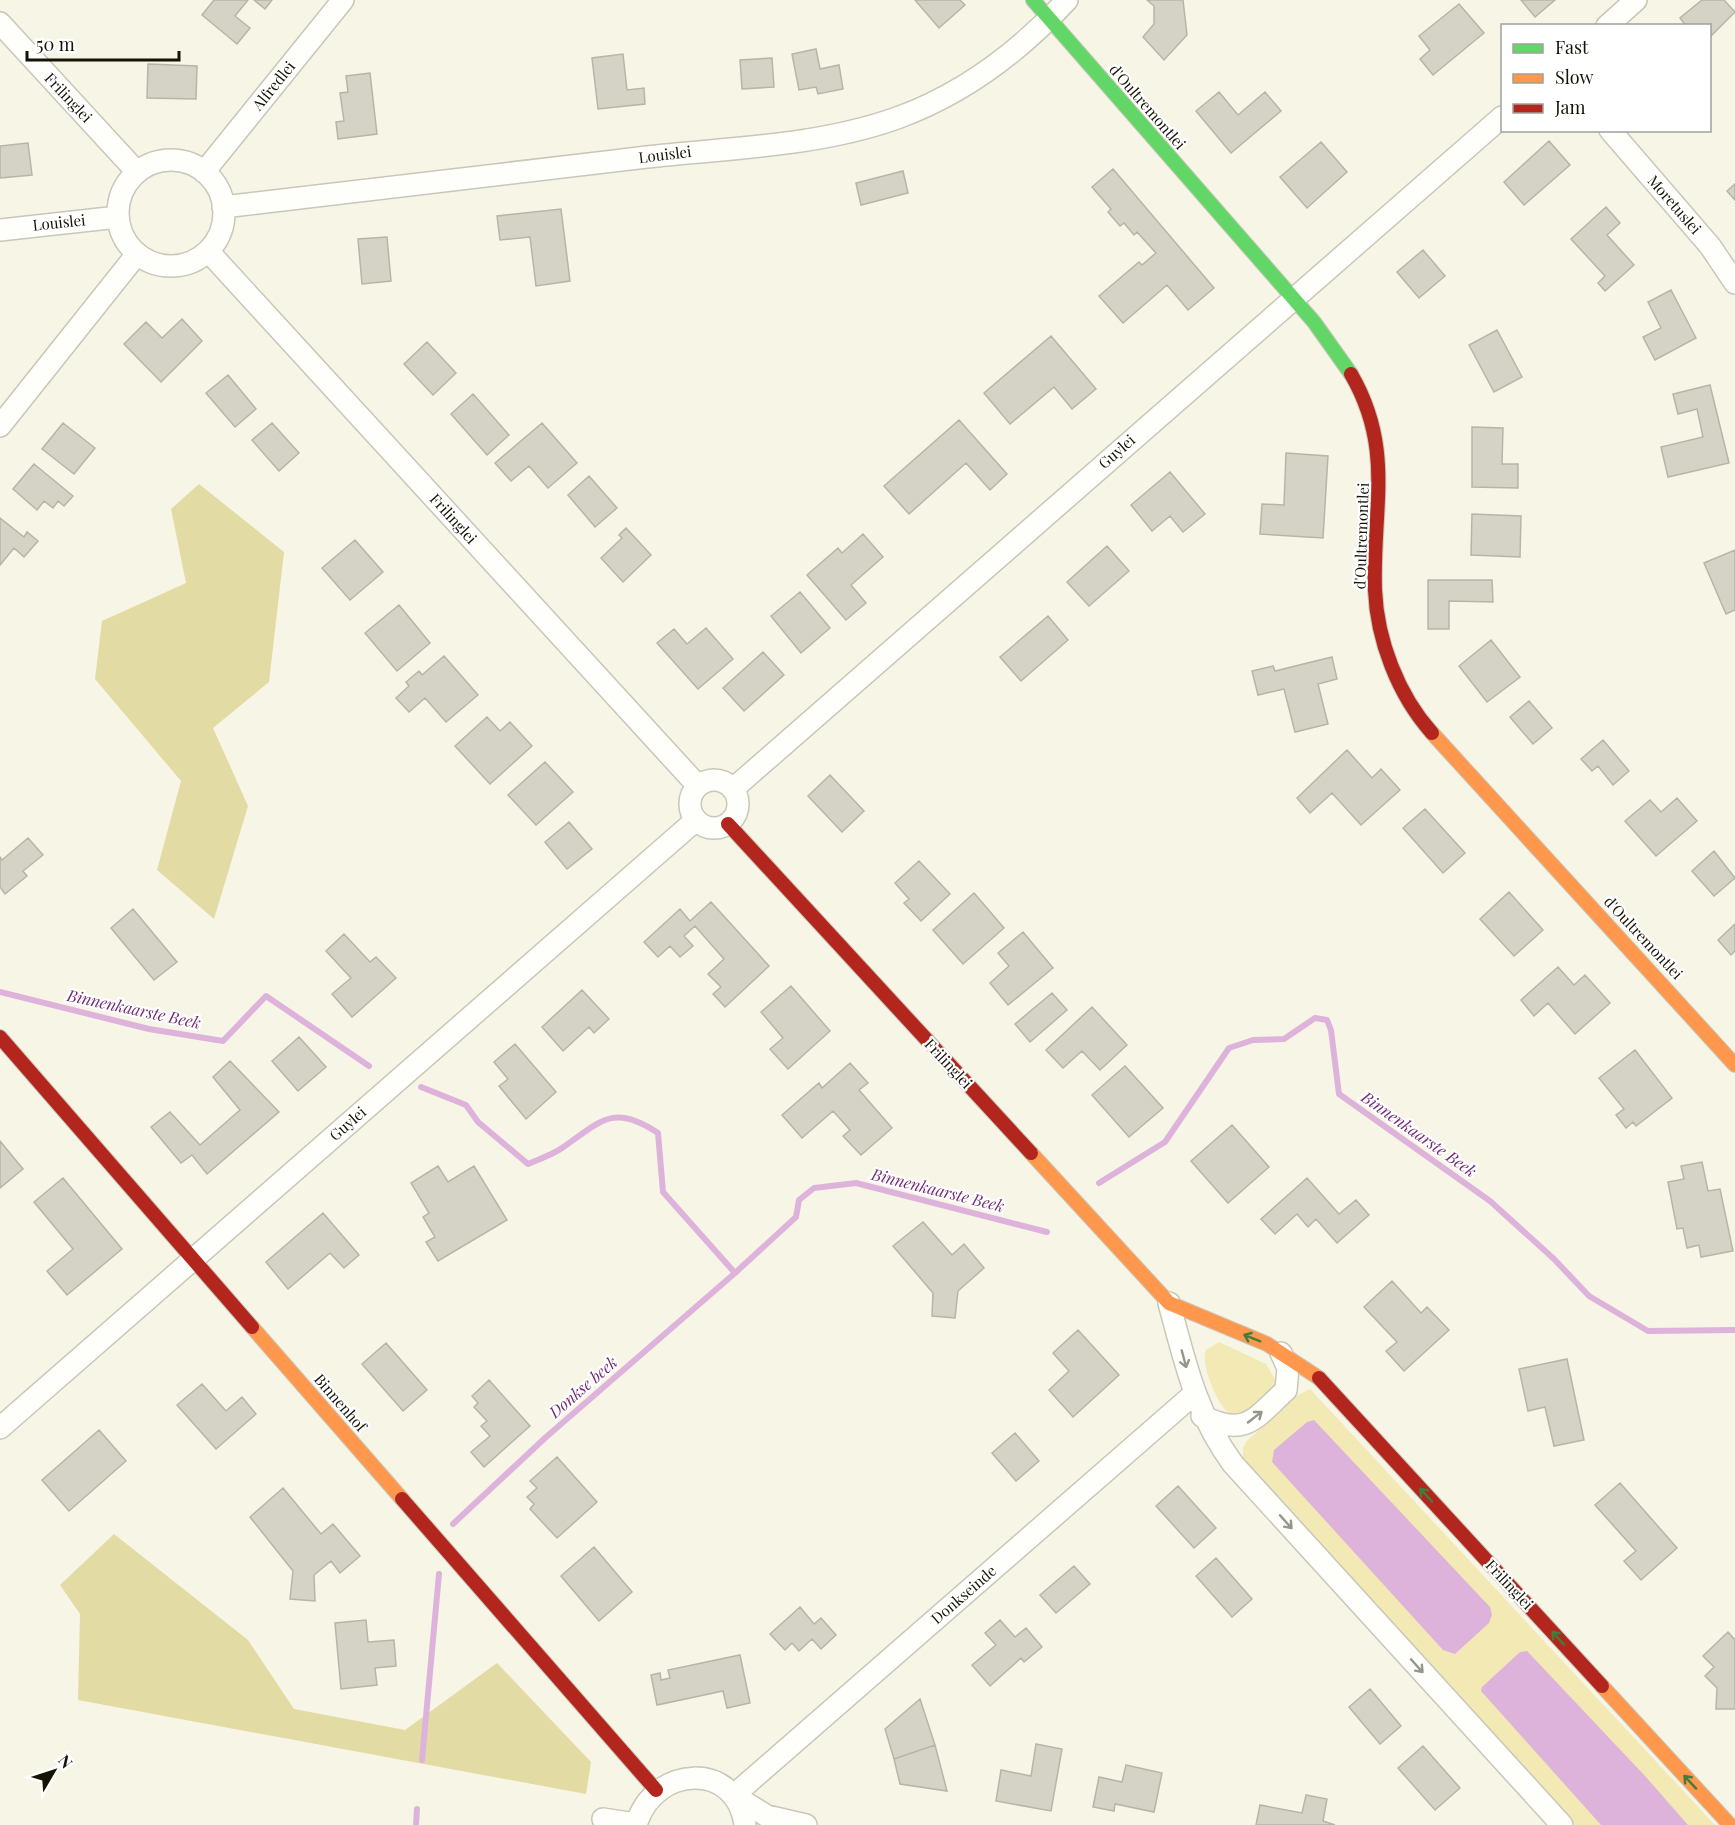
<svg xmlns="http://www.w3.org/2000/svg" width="1735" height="1825" font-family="'Playfair Display',serif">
  <rect width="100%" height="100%" fill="#f7f5e6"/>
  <path fill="#f3e9b4" d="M 1219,1342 L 1266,1364 L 1275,1379 L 1274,1388 L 1243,1416 C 1237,1416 1233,1416 1229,1413 C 1217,1405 1200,1363 1206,1350 Z
    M 1310,1389 L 1715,1825 L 1575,1825 L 1243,1460 L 1243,1448 L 1246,1442 L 1296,1396 Z"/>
  <path fill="#e3dba4" d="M 199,484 L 284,552 L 269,682 L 213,728 L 248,806 L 214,919 L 157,870 L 181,781 L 95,679 L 102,621 L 186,583 L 171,509 Z
    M 114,1534 L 248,1640 L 294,1709 L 405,1730 L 497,1663 L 591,1762 L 586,1794 L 78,1700 L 80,1614 L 60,1585 Z"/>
  <path fill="#deb3db" d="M 1314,1420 L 1490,1607 L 1492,1615 L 1489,1623 L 1455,1654 L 1443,1650 L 1272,1462 L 1274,1450 L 1307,1422 Z
    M 1527,1651 L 1646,1777 L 1688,1825 L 1601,1825 L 1481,1691 L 1482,1687 L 1520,1652 Z"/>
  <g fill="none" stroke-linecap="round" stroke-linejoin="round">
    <path stroke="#deb3db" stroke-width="6" d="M 0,992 L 149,1029 L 223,1041 L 266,996 L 369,1066
      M 421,1087 L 466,1105 L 478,1122 L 528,1164 C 539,1159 552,1155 562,1148 C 601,1121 613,1103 658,1133 L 663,1192 L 735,1273 L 796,1217 L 799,1200 L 814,1188 L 856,1183 L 1047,1232
      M 1099,1183 L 1165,1142 L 1229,1048 L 1253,1040 L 1284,1039 L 1315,1018 L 1327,1020 L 1331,1030 L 1339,1094 L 1490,1201 L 1554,1259 L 1589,1296 L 1648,1331 L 1735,1330
      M 453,1524 L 545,1438 L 735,1273
      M 422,1760 L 439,1574
      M 416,1825 L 417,1809"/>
  </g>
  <path fill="#d5d3c6" stroke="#b7b5a8" stroke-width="1.5" d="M 214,0 L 248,0 L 235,16 L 250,28 L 237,44 L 202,15 Z
    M 254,0 L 272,0 L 265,9 Z
    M 915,0 L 960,0 L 965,5 L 939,28 Z
    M 1147,0 L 1183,0 L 1187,35 L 1164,60 L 1143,37 L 1154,24 L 1154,6 Z
    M 1521,0 L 1555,0 L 1535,17 Z
    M 1702,0 L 1724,0 L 1735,12 L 1710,37 L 1710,26 L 1686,26 L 1680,18 Z
    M 1459,4 L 1484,33 L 1433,75 L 1420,59 L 1430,50 L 1419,36 Z
    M 816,49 L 820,69 L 839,65 L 843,89 L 818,94 L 816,87 L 799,90 L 792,54 Z
    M 623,54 L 627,90 L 644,88 L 645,104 L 598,109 L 592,58 Z
    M 772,58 L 774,87 L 742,89 L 740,60 Z
    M 148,64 L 197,66 L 196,99 L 147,98 Z
    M 370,73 L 377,134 L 338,139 L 336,122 L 344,121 L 340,93 L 348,92 L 346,76 Z
    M 1219,92 L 1238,115 L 1265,92 L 1281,111 L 1231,153 L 1196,111 Z
    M 1549,141 L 1570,165 L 1524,205 L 1504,182 Z
    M 1321,142 L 1347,172 L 1307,208 L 1280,177 Z
    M 28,143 L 32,175 L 0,178 L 0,146 Z
    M 1113,169 L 1214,288 L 1188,310 L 1167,285 L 1123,323 L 1099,296 L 1139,262 L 1142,265 L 1156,253 L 1137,232 L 1134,235 L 1124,223 L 1120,226 L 1108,212 L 1111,209 L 1092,187 Z
    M 903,171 L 908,193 L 861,205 L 856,183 Z
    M 1735,184 L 1735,200 L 1727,191 Z
    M 1606,207 L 1620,223 L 1607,235 L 1634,265 L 1605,291 L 1598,283 L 1605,276 L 1571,239 Z
    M 561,209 L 570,281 L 536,286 L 530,237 L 500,240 L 497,216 Z
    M 387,237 L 391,281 L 362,284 L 358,239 Z
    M 1423,250 L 1445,276 L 1419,298 L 1397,272 Z
    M 1671,290 L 1696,338 L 1655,360 L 1643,337 L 1661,328 L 1648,302 Z
    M 182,319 L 202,341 L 161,382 L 124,344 L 146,322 L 162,338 Z
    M 1497,330 L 1522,377 L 1494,392 L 1469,345 Z
    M 1051,336 L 1096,389 L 1072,409 L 1054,387 L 1010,424 L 984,393 Z
    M 427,342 L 456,373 L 433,395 L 404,364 Z
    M 228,375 L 256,409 L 235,427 L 206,393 Z
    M 1710,385 L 1729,463 L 1668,477 L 1661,447 L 1703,437 L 1697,409 L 1678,414 L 1673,394 Z
    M 473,394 L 509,435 L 487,455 L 451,414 Z
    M 959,420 L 1007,474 L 990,490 L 966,463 L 909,514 L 884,486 Z
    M 63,423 L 95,448 L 74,474 L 42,449 Z
    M 272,423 L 299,453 L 279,471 L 252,440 Z
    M 542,423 L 577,463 L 548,488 L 529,466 L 511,481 L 495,463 Z
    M 1472,427 L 1503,428 L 1502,464 L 1518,464 L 1518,488 L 1472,487 Z
    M 1286,453 L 1328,456 L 1323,538 L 1260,534 L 1262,504 L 1284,505 Z
    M 34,464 L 73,496 L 64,506 L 58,501 L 53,508 L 44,501 L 37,510 L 13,489 Z
    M 1170,472 L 1205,514 L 1183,532 L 1170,516 L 1152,531 L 1131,505 Z
    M 589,476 L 617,508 L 595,527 L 568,495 Z
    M 1472,514 L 1521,516 L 1520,557 L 1471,555 Z
    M 0,518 L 24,537 L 27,532 L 38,541 L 24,557 L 14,548 L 0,565 Z
    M 626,528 L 651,555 L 623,582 L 601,558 L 622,538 L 619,535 Z
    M 863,534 L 883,557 L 851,585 L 866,603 L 846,620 L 807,575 L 838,548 L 842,553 Z
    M 355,540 L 383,572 L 350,600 L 322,568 Z
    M 1107,546 L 1129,571 L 1089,606 L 1067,582 Z
    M 1735,550 L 1735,610 L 1726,614 L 1704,563 Z
    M 1428,580 L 1492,580 L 1493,602 L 1449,601 L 1449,629 L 1428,629 Z
    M 800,592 L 830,628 L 801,653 L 771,616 Z
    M 399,605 L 430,643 L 397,671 L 365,633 Z
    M 1048,616 L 1068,640 L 1021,681 L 1000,657 Z
    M 706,628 L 733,659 L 698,689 L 657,643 L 674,629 L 687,644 Z
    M 1491,640 L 1520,677 L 1487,702 L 1459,666 Z
    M 763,652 L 784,675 L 744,711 L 723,688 Z
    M 444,656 L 478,695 L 446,722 L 425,698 L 409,712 L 396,698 L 409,686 L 406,682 L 419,671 L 422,675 Z
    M 1332,657 L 1337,679 L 1318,684 L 1328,724 L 1295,732 L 1284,689 L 1258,695 L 1252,671 L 1273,666 L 1275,671 Z
    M 1529,701 L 1552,728 L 1533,744 L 1510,717 Z
    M 487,717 L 500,731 L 510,722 L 532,746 L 490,784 L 455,746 Z
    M 1603,740 L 1629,771 L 1613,785 L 1598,766 L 1592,771 L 1581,759 Z
    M 1347,750 L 1372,778 L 1381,769 L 1400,790 L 1361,825 L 1332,793 L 1310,813 L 1297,798 Z
    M 545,762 L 573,792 L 536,825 L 508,795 Z
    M 830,775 L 864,811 L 842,832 L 808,796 Z
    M 1677,798 L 1697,821 L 1656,856 L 1625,821 L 1650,800 L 1661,812 Z
    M 1425,809 L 1465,853 L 1443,873 L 1403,828 Z
    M 569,822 L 592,849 L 567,869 L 545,842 Z
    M 28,838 L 43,855 L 23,871 L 27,876 L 5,894 L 0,887 L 0,857 L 2,860 Z
    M 1714,851 L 1735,878 L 1714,896 L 1692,871 Z
    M 919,861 L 950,894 L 921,921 L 904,903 L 909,899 L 895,883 Z
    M 1509,892 L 1543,930 L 1514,956 L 1480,919 Z
    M 974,893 L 1004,928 L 963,964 L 933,930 Z
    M 711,902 L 769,966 L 725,1007 L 713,994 L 721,987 L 708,974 L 724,959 L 695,926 L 684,936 L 693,946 L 680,957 L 670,946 L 658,957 L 644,942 L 680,909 L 690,921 Z
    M 133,909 L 177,962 L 154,980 L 111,928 Z
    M 1735,924 L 1735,951 L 1731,955 L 1718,940 Z
    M 1023,932 L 1053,968 L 1008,1005 L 990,983 L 1009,966 L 998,953 Z
    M 344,934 L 370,962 L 376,957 L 396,978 L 352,1017 L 332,994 L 351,978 L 326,951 Z
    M 1558,967 L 1574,985 L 1585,975 L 1610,1003 L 1575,1034 L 1548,1003 L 1534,1016 L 1521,1000 Z
    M 791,986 L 830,1031 L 788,1069 L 770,1049 L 783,1038 L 761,1012 Z
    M 582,990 L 609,1019 L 594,1033 L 589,1027 L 563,1051 L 542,1027 Z
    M 1052,993 L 1067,1010 L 1030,1042 L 1015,1024 Z
    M 1092,1007 L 1127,1045 L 1100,1070 L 1082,1051 L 1063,1068 L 1046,1050 Z
    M 299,1037 L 326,1067 L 298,1091 L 272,1061 Z
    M 515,1044 L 556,1092 L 526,1119 L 499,1086 L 508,1079 L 494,1062 Z
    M 1635,1050 L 1672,1098 L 1636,1126 L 1633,1122 L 1626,1128 L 1616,1115 L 1624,1109 L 1599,1078 Z
    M 230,1061 L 279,1112 L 207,1174 L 192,1155 L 181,1163 L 151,1127 L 170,1112 L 200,1145 L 240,1110 L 213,1077 Z
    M 850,1063 L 868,1083 L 859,1090 L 892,1128 L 861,1155 L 843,1136 L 850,1130 L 833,1111 L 802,1138 L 782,1115 L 819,1083 L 822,1088 Z
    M 1125,1066 L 1163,1108 L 1129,1137 L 1092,1095 Z
    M 1232,1125 L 1269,1167 L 1228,1203 L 1191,1161 Z
    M 0,1141 L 23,1169 L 0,1188 Z
    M 1702,1162 L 1708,1191 L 1720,1189 L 1733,1251 L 1701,1257 L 1699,1245 L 1687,1248 L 1683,1228 L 1677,1229 L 1668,1182 L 1684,1179 L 1681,1166 Z
    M 438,1166 L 448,1182 L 474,1166 L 507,1220 L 438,1261 L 426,1242 L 435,1237 L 423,1217 L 429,1213 L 411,1183 Z
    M 63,1178 L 122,1249 L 67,1295 L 47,1271 L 73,1249 L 34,1202 Z
    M 1307,1178 L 1339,1214 L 1356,1200 L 1369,1215 L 1337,1243 L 1316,1219 L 1308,1227 L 1297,1214 L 1275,1234 L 1261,1219 Z
    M 323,1213 L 359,1255 L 344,1268 L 330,1253 L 288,1289 L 266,1262 Z
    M 923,1222 L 952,1255 L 964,1244 L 984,1268 L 958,1291 L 955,1318 L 932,1316 L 933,1293 L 893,1246 Z
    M 1392,1281 L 1421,1313 L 1427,1307 L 1449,1330 L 1404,1371 L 1386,1351 L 1397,1342 L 1364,1307 Z
    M 1078,1330 L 1119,1375 L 1073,1417 L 1049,1390 L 1069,1371 L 1053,1353 Z
    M 386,1343 L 427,1390 L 403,1411 L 362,1364 Z
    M 1567,1359 L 1584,1440 L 1554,1446 L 1545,1407 L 1528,1411 L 1519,1369 Z
    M 489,1380 L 530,1426 L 484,1467 L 471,1452 L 490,1436 L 481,1426 L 487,1421 L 474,1407 L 478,1403 L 472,1396 Z
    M 202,1384 L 226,1411 L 242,1397 L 256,1414 L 216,1449 L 177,1405 Z
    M 99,1430 L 126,1461 L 69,1511 L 42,1480 Z
    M 1015,1433 L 1039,1461 L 1016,1481 L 992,1453 Z
    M 557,1457 L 597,1502 L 557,1538 L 530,1509 L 534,1504 L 527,1497 L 537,1488 L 530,1481 Z
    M 1620,1483 L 1677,1548 L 1641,1580 L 1624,1561 L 1636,1551 L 1595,1505 Z
    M 1178,1486 L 1216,1528 L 1194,1548 L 1156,1506 Z
    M 283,1488 L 321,1534 L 333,1524 L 360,1556 L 340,1573 L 331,1561 L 314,1575 L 315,1601 L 290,1599 L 293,1571 L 250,1517 Z
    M 594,1547 L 632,1592 L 599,1621 L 561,1576 Z
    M 1216,1558 L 1252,1599 L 1232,1617 L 1196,1576 Z
    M 1074,1566 L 1090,1584 L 1056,1613 L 1040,1595 Z
    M 800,1607 L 814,1624 L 821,1618 L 836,1635 L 821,1649 L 812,1639 L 799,1651 L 792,1643 L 785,1650 L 770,1634 Z
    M 366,1620 L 368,1642 L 394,1640 L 396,1666 L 375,1668 L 377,1685 L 341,1689 L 335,1623 Z
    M 1000,1620 L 1015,1637 L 1026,1628 L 1042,1647 L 1024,1662 L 1021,1658 L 990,1686 L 972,1665 L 996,1645 L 985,1633 Z
    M 1728,1632 L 1735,1640 L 1735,1709 L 1716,1709 L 1717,1688 L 1705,1676 L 1714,1667 L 1703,1656 Z
    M 740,1655 L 750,1703 L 727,1708 L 723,1691 L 657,1705 L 651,1675 L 660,1673 L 661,1680 L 670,1678 L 668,1670 Z
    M 1370,1689 L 1401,1726 L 1380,1744 L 1349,1707 Z
    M 920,1699 L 935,1745 L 894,1759 L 885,1729 Z
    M 1036,1744 L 1062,1749 L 1051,1811 L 996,1801 L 1001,1770 L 1031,1776 Z
    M 935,1745 L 947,1791 L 900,1784 L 894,1759 Z
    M 1423,1746 L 1460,1788 L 1435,1810 L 1398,1768 Z
    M 1126,1765 L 1162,1773 L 1154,1812 L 1115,1804 L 1114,1811 L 1093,1807 L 1099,1777 L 1122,1782 Z
    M 1306,1795 L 1327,1799 L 1323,1821 L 1335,1825 L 1256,1825 L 1260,1805 L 1302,1813 Z"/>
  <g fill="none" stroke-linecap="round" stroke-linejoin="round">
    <g stroke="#c9c7b9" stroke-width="24">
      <path id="street" d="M 0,23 L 137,172
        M 1607,26 L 1636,0
        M 1610,130 L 1710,246 L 1735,283
        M118 213a53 53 0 1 1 106 0a53 53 0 1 1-106 0Z
        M 204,172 L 343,0
        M 223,207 C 365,190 506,174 647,157 C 730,148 819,146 897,118 C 963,94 1020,51 1067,0
        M 0,230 L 118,217
        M 208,251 L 698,786
        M 0,426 L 137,254
        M690 804a24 24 0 1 1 48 0a24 24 0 1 1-48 0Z
        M 733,789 L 1502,117
        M 1169,1303 C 1185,1362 1196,1414 1233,1464 L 1562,1825
        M 1202,1416 C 1246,1438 1255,1418 1286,1390 L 1288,1368 L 1281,1353
        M 0,1428 L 696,820
        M 734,1795 L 1194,1394
        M 736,1797 L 767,1816 L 806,1825
        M 603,1819 L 636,1824
        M 636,1825 C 654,1764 737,1761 745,1825"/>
    </g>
    <g stroke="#c9c7b9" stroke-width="16">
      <path id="fast" d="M 1033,0 L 1314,322 L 1351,374"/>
    </g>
    <g stroke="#c9c7b9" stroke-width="16">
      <path id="slow" d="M 1432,733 L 1735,1065
        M 1031,1153 L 1169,1303 L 1267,1344 L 1319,1378
        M 252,1327 L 402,1499
        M 1602,1686 L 1730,1825"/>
    </g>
    <g stroke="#c9c7b9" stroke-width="16">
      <path id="jam" d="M 1351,374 C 1395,450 1372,509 1375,590 C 1377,640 1398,695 1432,733
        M 728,824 L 1031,1153
        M 0,1037 L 252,1327
        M 1319,1378 L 1602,1686
        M 402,1499 L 656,1790"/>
    </g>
    <use href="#street" stroke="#fefefb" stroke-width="21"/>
    <use href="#fast" stroke="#63d668" stroke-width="14"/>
    <use href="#slow" stroke="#ff974d" stroke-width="14"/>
    <use href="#jam" stroke="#b3261e" stroke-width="14"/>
  </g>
  <defs><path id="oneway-shaft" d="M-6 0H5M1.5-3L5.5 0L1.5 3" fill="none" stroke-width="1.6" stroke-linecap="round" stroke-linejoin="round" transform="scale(1.5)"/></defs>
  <g stroke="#407e3c">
    <use href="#oneway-shaft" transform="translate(1252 1338) rotate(-158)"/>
    <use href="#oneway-shaft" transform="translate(1426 1495) rotate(-133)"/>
    <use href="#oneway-shaft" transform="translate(1558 1638) rotate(-133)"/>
    <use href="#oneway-shaft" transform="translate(1690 1782) rotate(-133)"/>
  </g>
  <g stroke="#95948d">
    <use href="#oneway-shaft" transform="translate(1184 1359) rotate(75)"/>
    <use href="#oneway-shaft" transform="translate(1255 1417) rotate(-38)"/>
    <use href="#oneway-shaft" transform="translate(1286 1522) rotate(48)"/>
    <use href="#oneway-shaft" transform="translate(1417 1666) rotate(48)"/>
  </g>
  <g text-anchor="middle" stroke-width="4.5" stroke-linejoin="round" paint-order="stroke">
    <g font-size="15" fill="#151306" stroke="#fff">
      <text transform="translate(274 86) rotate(-51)" y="5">Alfredlei</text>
      <text transform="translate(68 98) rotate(47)" y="5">Frilinglei</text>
      <text transform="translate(1147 107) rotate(49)" y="5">d'Oultremontlei</text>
      <text transform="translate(665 155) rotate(-7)" y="5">Louislei</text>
      <text transform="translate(1674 205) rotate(49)" y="5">Moretuslei</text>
      <text transform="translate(59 223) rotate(-6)" y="5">Louislei</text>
      <text transform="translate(1117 452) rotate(-41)" y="5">Guylei</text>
      <text transform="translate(453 519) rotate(48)" y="5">Frilinglei</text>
      <text transform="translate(1362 536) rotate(-88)" y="5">d'Oultremontlei</text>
      <text transform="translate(1643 938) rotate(47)" y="5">d'Oultremontlei</text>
      <text transform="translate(948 1064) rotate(47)" y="5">Frilinglei</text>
      <text transform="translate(348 1124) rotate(-41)" y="5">Guylei</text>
      <text transform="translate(340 1403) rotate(49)" y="5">Binnenhof</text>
      <text transform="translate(1509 1585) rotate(47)" y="5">Frilinglei</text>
      <text transform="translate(964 1595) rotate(-41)" y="5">Donkseinde</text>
    </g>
    <g font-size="16" font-style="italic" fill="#712b76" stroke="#fff">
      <text transform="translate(134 1009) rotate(12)" y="6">Binnenkaarste Beek</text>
      <text transform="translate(1419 1134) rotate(35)" y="6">Binnenkaarste Beek</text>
      <text transform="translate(938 1190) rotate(14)" y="6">Binnenkaarste Beek</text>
      <text transform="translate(583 1387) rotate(-41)" y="6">Donkse beek</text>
    </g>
  </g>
  <rect x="1501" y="24" width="210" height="108" fill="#ffffff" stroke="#a1a19b" stroke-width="1.5"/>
  <rect x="1513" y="44" width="30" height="9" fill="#63d668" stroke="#a1a19b" stroke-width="1.5"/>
  <text x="1555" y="54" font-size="18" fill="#151306">Fast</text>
  <rect x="1513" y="74" width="30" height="9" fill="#ff974d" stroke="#a1a19b" stroke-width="1.5"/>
  <text x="1555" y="84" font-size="18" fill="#151306">Slow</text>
  <rect x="1513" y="104" width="30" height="9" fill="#b3261e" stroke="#a1a19b" stroke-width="1.5"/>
  <text x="1555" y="114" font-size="18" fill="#151306">Jam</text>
  <g transform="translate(54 1771) rotate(51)" stroke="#ffffff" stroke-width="4.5" paint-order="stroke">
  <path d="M0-4.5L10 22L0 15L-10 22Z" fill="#151306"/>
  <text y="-9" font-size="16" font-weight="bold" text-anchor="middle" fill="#151306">N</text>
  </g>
  <path d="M27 51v9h152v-9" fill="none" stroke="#151306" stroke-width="3"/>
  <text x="36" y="51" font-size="18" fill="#151306" stroke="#ffffff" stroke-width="4.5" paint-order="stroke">50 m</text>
</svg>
